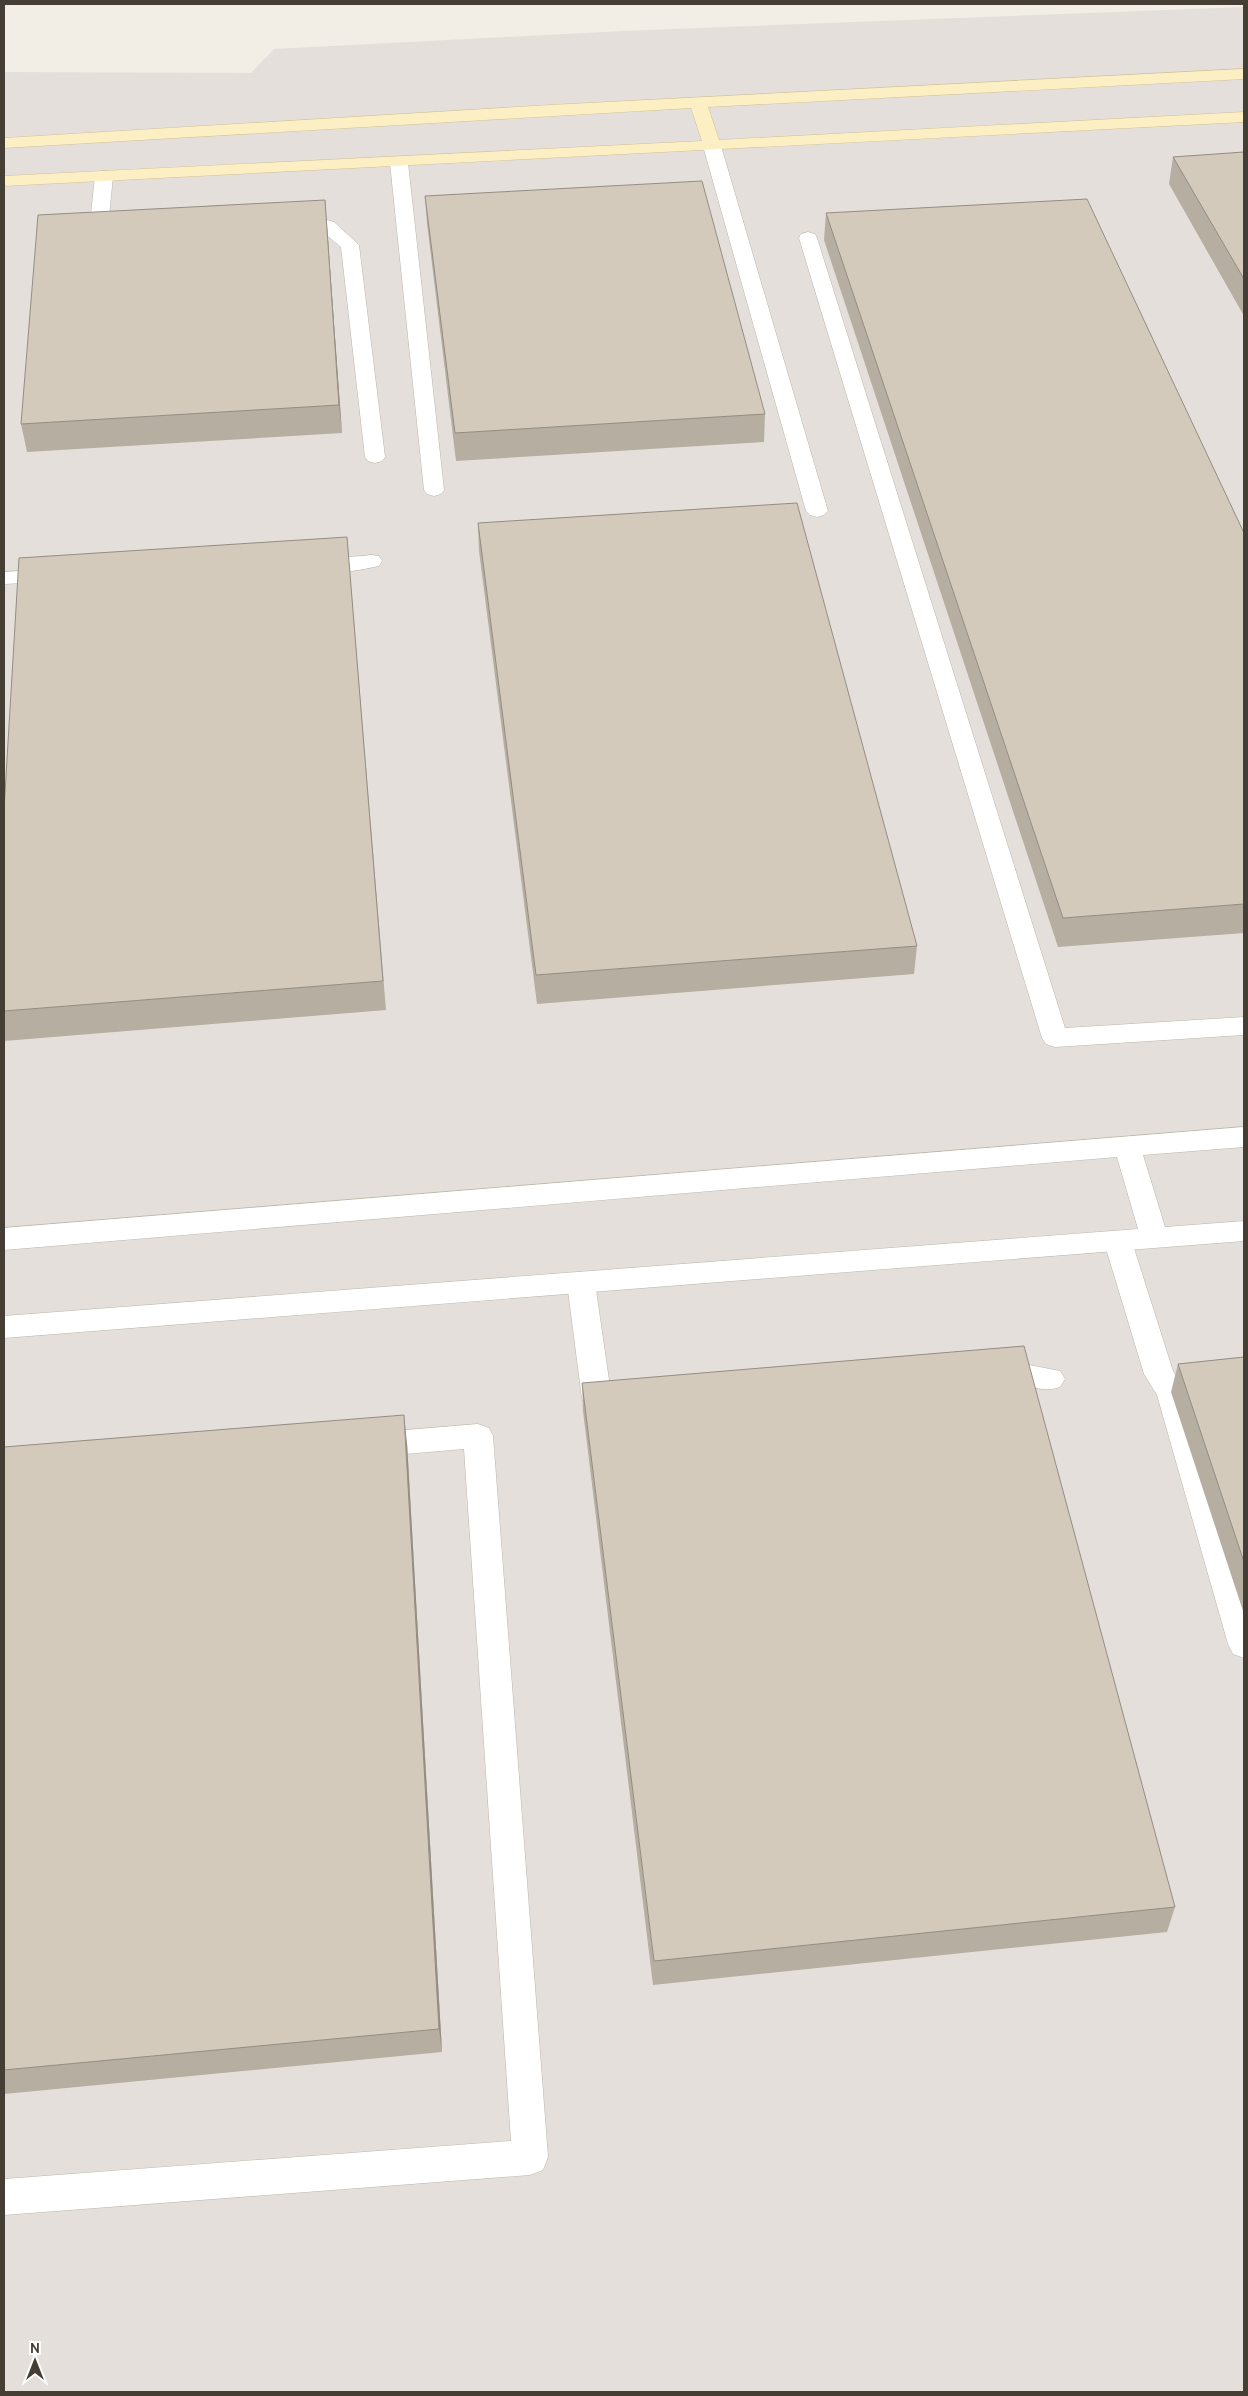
<svg xmlns="http://www.w3.org/2000/svg" width="1248" height="2396" font-family="Cabin,sans-serif">
  <rect width="100%" height="100%" fill="#f2eee5"/>
  <path fill="#e4dfda" d="M 1244,7 L 1244,2392 L 4,2392 L 4,72 L 251,73 L 274,49 L 622,31 Z"/>
  <g fill="none" stroke-linecap="round" stroke-linejoin="round">
    <g stroke="#bdb6a8" stroke-width="1">
      <path id="lane" d="M 712,141 L 718,142 L 721,146 L 828,511 L 824,515 L 817,517 L 810,515 L 806,511 L 703,146 L 706,142 Z
        M 399,158 L 405,159 L 408,163 L 444,490 L 441,494 L 434,496 L 427,494 L 424,490 L 390,163 L 393,159 Z
        M 104,171 L 110,172 L 113,176 L 108,227 L 122,228 L 124,232 L 122,236 L 98,239 L 91,237 L 89,233 L 95,176 L 98,172 Z
        M 327,220 L 334,222 L 359,245 L 385,457 L 382,461 L 375,463 L 368,461 L 365,457 L 341,247 L 323,232 L 283,231 L 281,227 L 283,223 Z
        M 808,232 L 815,234 L 817,238 L 1065,1028 L 1244,1017 L 1244,1035 L 1055,1047 L 1046,1044 L 1042,1038 L 799,238 L 801,234 Z
        M 371,555 L 379,556 L 382,561 L 379,566 C 356,571 328,576 305,571 L 302,566 L 305,561 C 326,556 349,558 371,555 Z
        M 55,569 L 63,571 L 66,576 L 63,581 L 4,584 L 4,572 Z
        M 1118,1231 L 1128,1235 L 1132,1242 L 1173,1371 L 1186,1392 L 1244,1591 L 1244,1658 L 1233,1654 L 1228,1644 L 1157,1395 L 1144,1374 L 1104,1242 L 1108,1235 Z
        M 581,1272 L 591,1275 L 595,1283 L 610,1387 L 628,1390 L 633,1398 L 628,1406 C 614,1411 601,1412 587,1407 L 582,1399 L 567,1283 L 571,1275 Z
        M 1019,1363 L 1060,1371 L 1065,1379 L 1060,1387 C 1046,1392 1035,1387 1021,1386 C 1008,1384 997,1387 985,1383 L 980,1375 L 985,1367 L 995,1364 Z
        M 478,1424 L 489,1428 L 493,1436 L 548,2157 L 543,2170 L 530,2175 L 4,2215 L 4,2179 L 511,2141 L 464,1449 L 370,1457 L 359,1453 L 355,1445 L 359,1437 L 370,1433 Z"/>
    </g>
    <g stroke="#bdb6a8" stroke-width="1">
      <path id="street" d="M 1244,1127 L 1244,1147 L 1143,1155 L 1165,1227 L 1244,1221 L 1244,1241 L 4,1338 L 4,1316 L 1138,1229 L 1117,1157 L 4,1250 L 4,1228 Z"/>
    </g>
    <g stroke="#d0c296" stroke-width="1">
      <path id="secondary" d="M 1244,69 L 1244,79 L 708,107 L 719,140 L 1244,112 L 1244,122 L 4,186 L 4,176 L 702,141 L 691,108 L 4,148 L 4,138 L 550,105 Z"/>
    </g>
    <use href="#lane" fill="#fff" fill-rule="evenodd"/>
    <use href="#street" fill="#fff" fill-rule="evenodd"/>
    <use href="#secondary" fill="#fcefc4" fill-rule="evenodd"/>
  </g>
  <path fill="#b5aea1" d="M 1244,152 L 1244,316 L 1169,184 L 1173,157 Z
    M 425,196 L 765,414 L 764,442 L 456,461 L 427,223 Z
    M 325,200 L 342,433 L 27,452 L 21,424 Z
    M 826,213 L 1244,533 L 1244,933 L 1058,947 L 824,240 Z
    M 478,523 L 917,946 L 914,974 L 537,1004 L 479,551 Z
    M 347,537 L 386,1010 L 4,1041 L 4,810 Z
    M 1244,1357 L 1244,1614 L 1171,1392 L 1178,1364 Z
    M 582,1383 L 1175,1907 L 1167,1932 L 653,1985 L 583,1411 Z
    M 407,1443 L 442,2052 L 4,2094 L 4,1447 Z"/>
  <path fill="#948d83" d="M 325,200 L 327,226 L 342,433 L 339,405 Z
    M 404,1415 L 407,1443 L 442,2052 L 439,2029 Z"/>
  <path fill="#d3cabb" stroke="#948d83" d="M 1244,152 L 1244,279 L 1173,157 Z
    M 702,181 L 765,414 L 455,433 L 425,196 Z
    M 1087,199 L 1244,533 L 1244,904 L 1063,918 L 826,213 Z
    M 325,200 L 339,405 L 21,424 L 38,215 Z
    M 797,503 L 917,946 L 536,975 L 478,523 Z
    M 347,537 L 383,981 L 4,1011 L 4,810 L 19,558 Z
    M 1024,1346 L 1175,1907 L 654,1961 L 582,1383 Z
    M 1244,1357 L 1244,1562 L 1178,1364 Z
    M 404,1415 L 439,2029 L 4,2070 L 4,1447 Z"/>
  <rect width="1248" height="2396" fill="none" stroke="#443e35" stroke-width="10"/>
  <g transform="translate(35 2361)" stroke="#ffffff" stroke-width="4" paint-order="stroke">
  <path d="M0-4L9 19L0 12L-9 19Z" fill="#443e35"/>
  <text y="-8" font-size="14" font-weight="bold" text-anchor="middle" fill="#443e35">N</text>
  </g>
</svg>
